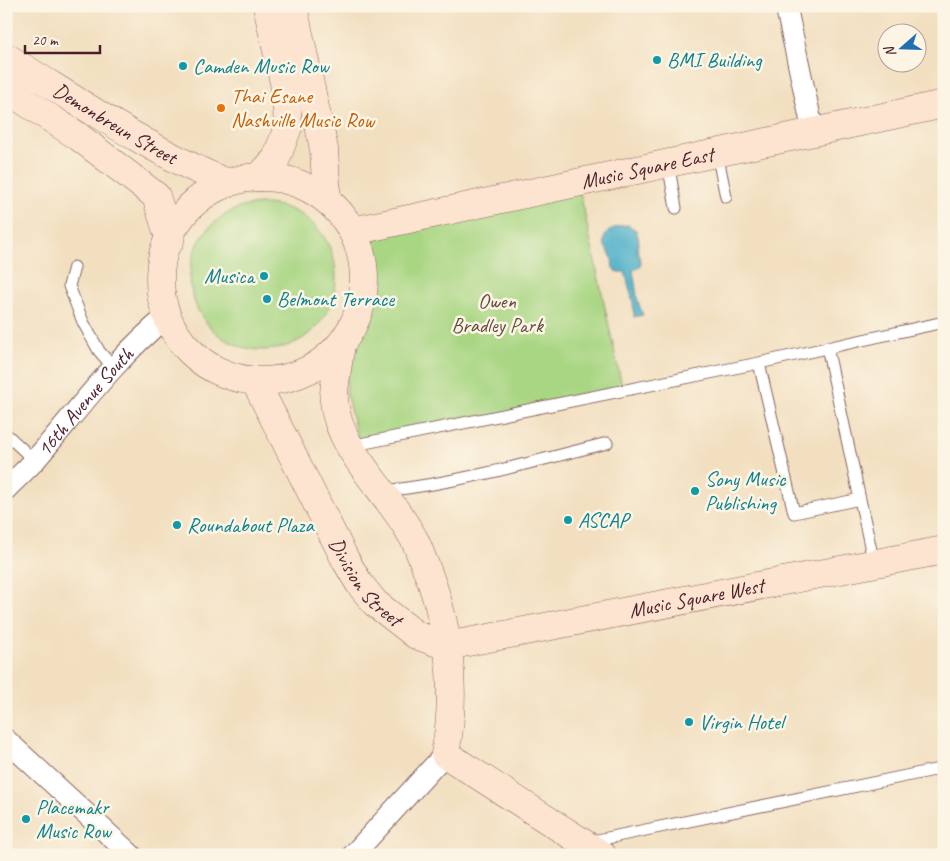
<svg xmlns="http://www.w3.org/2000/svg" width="950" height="861" font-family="Caveat,sans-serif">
  <rect width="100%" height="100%" fill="#fcf5e5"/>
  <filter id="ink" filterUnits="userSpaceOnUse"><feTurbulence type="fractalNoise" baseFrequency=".02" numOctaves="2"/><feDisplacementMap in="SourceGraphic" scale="10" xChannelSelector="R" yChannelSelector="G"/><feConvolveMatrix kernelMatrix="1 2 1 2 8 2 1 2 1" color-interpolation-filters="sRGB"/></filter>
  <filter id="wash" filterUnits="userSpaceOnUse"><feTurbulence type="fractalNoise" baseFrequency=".0096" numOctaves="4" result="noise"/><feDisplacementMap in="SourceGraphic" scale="20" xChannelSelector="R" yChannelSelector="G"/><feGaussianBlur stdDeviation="1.12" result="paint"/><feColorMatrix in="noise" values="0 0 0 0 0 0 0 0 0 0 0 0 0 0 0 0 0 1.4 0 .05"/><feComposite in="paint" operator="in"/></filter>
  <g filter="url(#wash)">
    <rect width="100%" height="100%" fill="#f2dfc0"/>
    <path fill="#a9d683" stroke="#7a7a57" d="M 580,192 L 623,391 L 359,444 L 346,393 L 349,345 L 362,323 L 369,291 L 373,238 Z
      M190 277a73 73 0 1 1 146 0a73 73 0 1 1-146 0Z"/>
    <path fill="#49aec8" stroke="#4a667a" d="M 628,225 L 636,230 L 639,240 L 637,248 L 641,263 L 639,267 L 633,270 L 638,302 L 643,315 L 634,317 L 633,302 L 625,272 L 618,272 L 613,269 C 612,265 613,260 611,256 C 610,253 606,250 605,246 C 600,232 616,225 628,225 Z"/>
  </g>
  <g filter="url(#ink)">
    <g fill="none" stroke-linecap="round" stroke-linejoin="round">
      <g stroke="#85625f" stroke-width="13">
        <path id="lane" d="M 717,153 L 726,197
          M 668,163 L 676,208
          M 74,267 L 69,286 L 83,322 L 99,351 L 113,367
          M 827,347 L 874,564
          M 759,363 L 794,513 L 860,499
          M 6,434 L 34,460
          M 350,446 L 759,363 L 944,322
          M 384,491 C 459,483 533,462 607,443
          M 588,842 L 944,768"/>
      </g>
      <g stroke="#85625f" stroke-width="23">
        <g id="street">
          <path d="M 786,6 L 813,131"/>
          <path id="s1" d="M 6,489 C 16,479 27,469 36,459 C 78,410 116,358 166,317"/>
          <path d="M 6,740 L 131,855"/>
          <path d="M 353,855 L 445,754"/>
        </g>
      </g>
      <g stroke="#85625f" stroke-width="29">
        <g id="secondary">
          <path d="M 293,6 L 324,149 L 327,199"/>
          <path id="s2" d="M 6,57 C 78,101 149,150 227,183"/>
          <path d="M 6,89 L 79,137 L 156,196 L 170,241"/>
          <path d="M 259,177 L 276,159 L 288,127 L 286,92 L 267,6"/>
          <circle cx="262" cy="279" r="102"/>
          <path id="s3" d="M 353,231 L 944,104"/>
          <path d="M 341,344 C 339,360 333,387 334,401 C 338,450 388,492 411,534 C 416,541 419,550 422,558 C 449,620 458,688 445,754 L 602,855"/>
          <path id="s4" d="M 256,383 L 346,561 L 359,583 L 375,603 L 416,635 L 447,646"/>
          <path id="s5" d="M 447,646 L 944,550"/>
        </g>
      </g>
      <use href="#lane" stroke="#fff" stroke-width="11"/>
      <use href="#street" stroke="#fff" stroke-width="21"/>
      <use href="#secondary" stroke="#fde4d1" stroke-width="28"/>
    </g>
  </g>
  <g fill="#0f9aa8" stroke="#fcf5e5" stroke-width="2">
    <circle cx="657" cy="60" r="5"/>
    <circle cx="183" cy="66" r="5"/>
    <circle cx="264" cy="276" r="5"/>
    <circle cx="267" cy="299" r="5"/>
    <circle cx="695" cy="491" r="5"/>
    <circle cx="568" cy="520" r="5"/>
    <circle cx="177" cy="525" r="5"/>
    <circle cx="689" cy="722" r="5"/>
    <circle cx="26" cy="819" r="5"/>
  </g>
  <circle fill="#e8710a" stroke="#fcf5e5" stroke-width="2" cx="221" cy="108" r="5"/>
  <g text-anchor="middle" stroke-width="5" stroke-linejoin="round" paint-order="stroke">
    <g font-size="21" fill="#0d838f" stroke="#fcf5e5" text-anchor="start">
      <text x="667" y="67">BMI Building</text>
      <text x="193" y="73">Camden Music Row</text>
      <text x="254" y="283" text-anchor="end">Musica</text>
      <text x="277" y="306">Belmont Terrace</text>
      <text x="705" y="486">Sony Music<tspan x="705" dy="24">Publishing</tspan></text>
      <text x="578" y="527">ASCAP</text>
      <text x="187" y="532">Roundabout Plaza</text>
      <text x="699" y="729">Virgin Hotel</text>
      <text x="36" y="814">Placemakr<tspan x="36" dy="24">Music Row</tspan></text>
    </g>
    <g font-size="21" fill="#c56008" stroke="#fcf5e5" text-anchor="start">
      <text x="231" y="103">Thai Esane<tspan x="231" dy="24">Nashville Music Row</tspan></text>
    </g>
    <g font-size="21" fill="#4a1f2b" stroke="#fcf5e5">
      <text dy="7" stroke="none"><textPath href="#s2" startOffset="128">Demonbreun Street</textPath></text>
      <text dy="7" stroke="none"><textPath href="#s3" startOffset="301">Music Square East</textPath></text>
      <text dy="7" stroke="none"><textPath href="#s1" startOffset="118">16th Avenue South</textPath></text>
      <text dy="7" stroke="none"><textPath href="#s4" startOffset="228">Division Street</textPath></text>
      <text dy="7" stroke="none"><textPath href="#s5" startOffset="254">Music Square West</textPath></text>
    </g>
    <g font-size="21" fill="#624d41" stroke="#fcf5e5">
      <text x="497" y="308">Owen<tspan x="497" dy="24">Bradley Park</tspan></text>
    </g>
  </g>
  <rect width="950" height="861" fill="none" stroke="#fcf5e5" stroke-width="25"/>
  <g transform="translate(902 48) rotate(250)"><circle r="24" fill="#fcf5e5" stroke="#b59f9b"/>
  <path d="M0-4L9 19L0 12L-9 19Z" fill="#1f6fb2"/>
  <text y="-8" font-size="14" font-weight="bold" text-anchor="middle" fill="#4a1f2b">N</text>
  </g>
  <path d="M25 45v8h75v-8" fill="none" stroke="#4a1f2b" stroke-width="2.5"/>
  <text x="32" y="45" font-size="15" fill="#4a1f2b" stroke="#fcf5e5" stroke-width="4" paint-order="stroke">20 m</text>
</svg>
